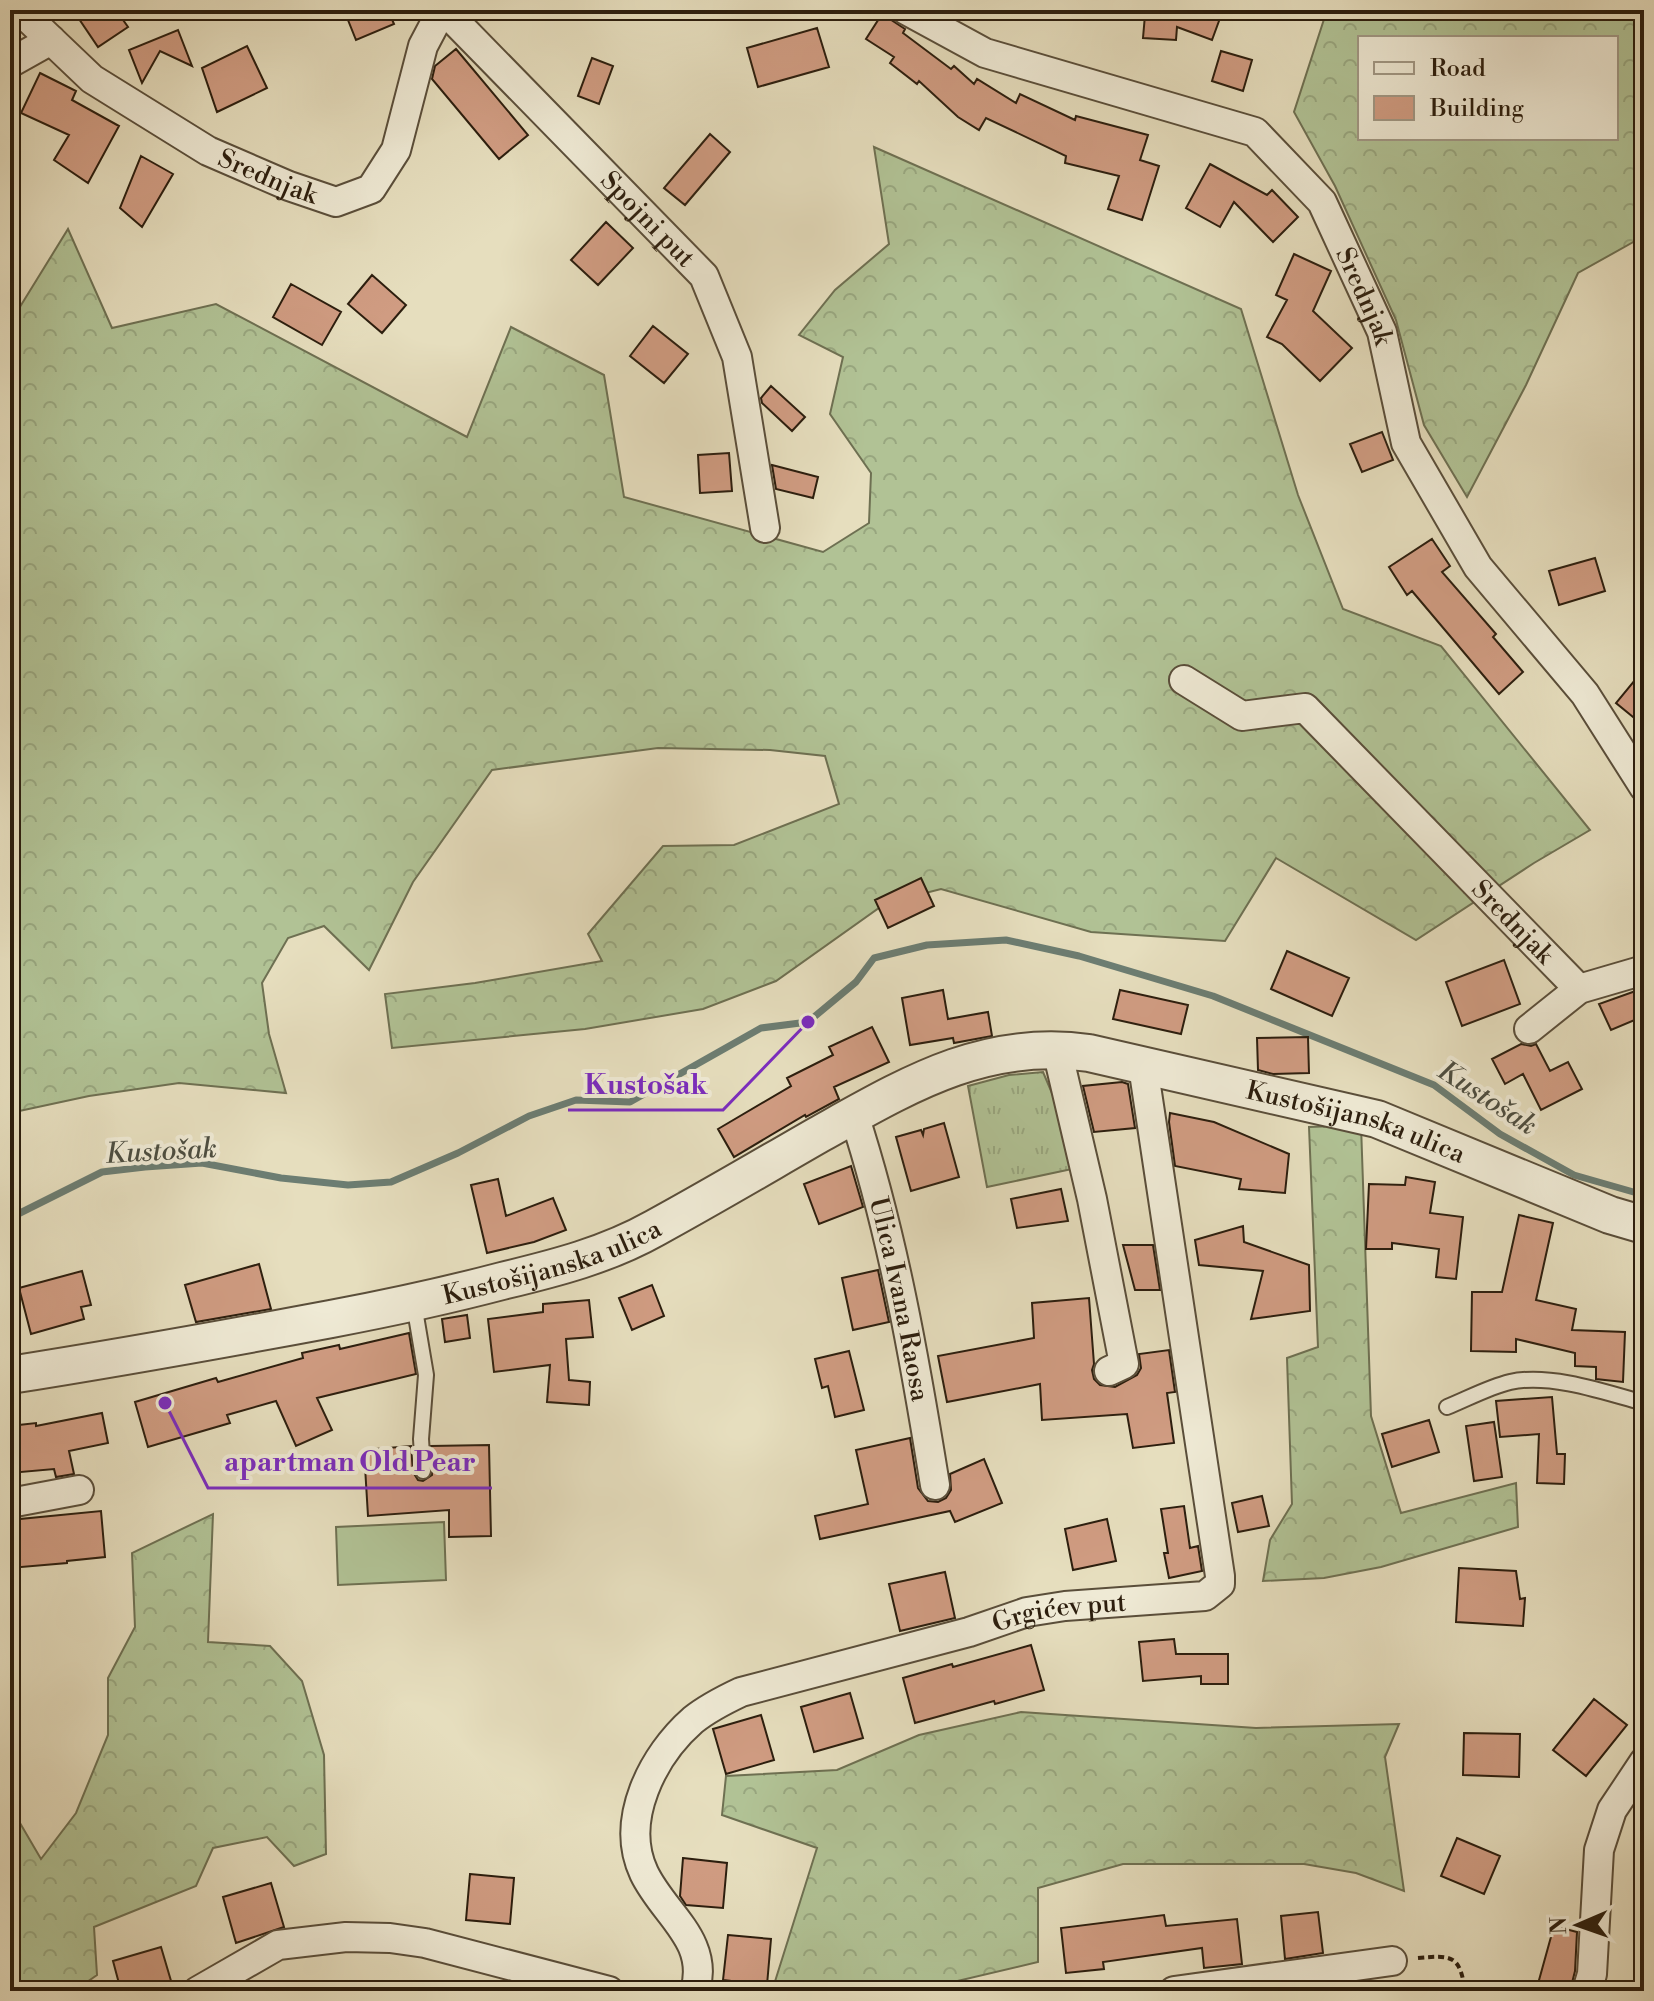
<svg xmlns="http://www.w3.org/2000/svg" width="1654" height="2001" font-family="'Libre Bodoni',serif">
  <defs>
    <pattern id="grass-tufts" width="24" height="20" patternUnits="userSpaceOnUse" patternTransform="scale(2)"><rect width="24" height="20" fill="#b1c295"/><path d="M3 7l-1-3M5 7V3M7 7l1-3M15 17l-1-3M17 17v-4M19 17l1-3" fill="none" stroke="#98a67f"/></pattern>
    <pattern id="forest-crowns" width="20" height="18" patternUnits="userSpaceOnUse" patternTransform="scale(2)"><rect width="20" height="18" fill="#b1c295"/><path d="M2 6a3 3 0 1 1 6 0M12 15a3 3 0 1 1 6 0" fill="none" stroke="#98a67f"/></pattern>
  </defs>
  <rect width="100%" height="100%" fill="#e6debe"/>
  <filter id="stains"><feTurbulence type="fractalNoise" baseFrequency=".0025" numOctaves="4"/><feColorMatrix values="0 0 0 0 .2 0 0 0 0 .09 0 0 0 0 .02 0 0 0 .5 -.17"/></filter>
  <radialGradient id="worn" r=".72"><stop offset=".6" stop-color="#630" stop-opacity="0"/><stop offset="1" stop-color="#630" stop-opacity=".3"/></radialGradient>
  <path fill="url(#grass-tufts)" stroke="#6e7052" stroke-width="2" d="M 1043,1072 L 1063,1119 L 1072,1169 L 987,1187 L 968,1086 L 1009,1075 Z"/>
  <path fill="url(#forest-crowns)" stroke="#6e7052" stroke-width="2" fill-rule="evenodd" d="M 1327,10 L 1644,10 L 1644,236 L 1578,273 L 1526,385 L 1467,497 L 1424,425 L 1396,320 L 1335,186 L 1294,112 ZM 1360,38 L 1616,38 L 1616,138 L 1360,138 Z
    M 874,147 L 1241,309 L 1298,495 L 1343,609 L 1441,646 L 1590,830 L 1534,863 L 1416,940 L 1276,858 L 1225,941 L 1091,932 L 941,889 L 886,903 L 776,981 L 703,1009 L 585,1029 L 392,1048 L 385,994 L 475,983 L 602,961 L 588,934 L 663,846 L 734,845 L 839,804 L 825,756 L 770,750 L 658,748 L 492,770 L 413,882 L 369,970 L 324,926 L 288,938 L 262,983 L 269,1034 L 286,1093 L 179,1083 L 89,1096 L 10,1113 L 10,323 L 68,229 L 112,328 L 216,304 L 467,437 L 511,327 L 604,375 L 624,497 L 823,552 L 869,523 L 871,473 L 830,414 L 843,357 L 799,335 L 835,290 L 889,244 Z
    M 1361,1125 L 1371,1416 L 1401,1513 L 1516,1483 L 1518,1527 L 1381,1567 L 1324,1578 L 1263,1581 L 1270,1540 L 1292,1504 L 1287,1358 L 1318,1347 L 1309,1127 Z
    M 213,1514 L 208,1642 L 270,1646 L 302,1681 L 324,1755 L 326,1854 L 294,1866 L 267,1837 L 213,1848 L 196,1886 L 94,1927 L 97,1975 L 74,1991 L 10,1991 L 10,1806 L 41,1859 L 76,1813 L 108,1735 L 108,1678 L 135,1627 L 132,1553 Z
    M 1021,1712 L 1256,1728 L 1399,1724 L 1385,1757 L 1404,1891 L 1356,1873 L 1304,1864 L 1123,1864 L 1038,1888 L 1038,1962 L 915,1991 L 772,1991 L 817,1848 L 722,1815 L 726,1776 L 837,1770 L 919,1735 Z"/>
  <path fill="#b1c295" stroke="#6e7052" stroke-width="2" d="M 444,1522 L 446,1580 L 338,1585 L 336,1527 Z"/>
  <g fill="none" stroke-linecap="round" stroke-linejoin="round">
    <path stroke="#6c7d72" stroke-width="7" d="M 10,1218 L 102,1172 L 145,1167 L 202,1163 L 281,1178 L 348,1185 L 391,1182 L 458,1153 L 529,1116 L 576,1100 L 630,1102 L 761,1028 L 808,1022 L 856,982 L 874,958 L 927,945 L 1006,940 L 1079,956 L 1213,996 L 1434,1085 L 1500,1134 L 1574,1175 L 1644,1195"/>
  </g>
  <path fill="#d09c82" stroke="#2c1e0e" stroke-width="2" d="M 73,10 L 116,10 L 128,27 L 98,47 Z
    M 344,10 L 388,10 L 394,24 L 356,40 Z
    M 1137,10 L 1223,10 L 1212,40 L 1177,27 L 1176,40 L 1143,38 L 1145,15 Z
    M 882,14 L 905,29 L 903,33 L 951,69 L 954,66 L 974,84 L 977,79 L 1016,103 L 1020,94 L 1075,120 L 1076,116 L 1148,135 L 1140,160 L 1159,166 L 1142,220 L 1108,209 L 1119,176 L 1065,163 L 1066,156 L 986,118 L 979,130 L 958,117 L 919,81 L 917,84 L 890,63 L 894,57 L 866,39 Z
    M 817,28 L 829,67 L 758,87 L 747,48 Z
    M 178,30 L 192,66 L 160,51 L 142,83 L 129,50 Z
    M 247,46 L 267,88 L 217,112 L 202,68 Z
    M 456,49 L 528,135 L 499,159 L 432,79 L 435,66 Z
    M 1221,51 L 1252,60 L 1243,91 L 1212,81 Z
    M 592,58 L 613,66 L 599,104 L 578,96 Z
    M 40,73 L 76,91 L 72,100 L 119,126 L 88,183 L 54,160 L 69,135 L 21,113 Z
    M 710,134 L 730,152 L 685,205 L 664,188 Z
    M 141,156 L 173,174 L 142,227 L 120,208 Z
    M 1210,164 L 1267,195 L 1272,190 L 1298,217 L 1273,242 L 1234,202 L 1220,227 L 1186,208 Z
    M 606,222 L 633,248 L 598,285 L 571,260 Z
    M 1294,254 L 1331,271 L 1313,311 L 1352,348 L 1320,381 L 1282,344 L 1267,337 L 1287,300 L 1276,295 Z
    M 372,275 L 406,305 L 382,333 L 348,304 Z
    M 291,284 L 341,312 L 322,345 L 273,317 Z
    M 653,326 L 688,354 L 664,383 L 630,356 Z
    M 771,386 L 805,417 L 792,431 L 762,403 L 761,398 Z
    M 1382,432 L 1393,460 L 1362,472 L 1350,444 Z
    M 729,453 L 732,491 L 700,493 L 698,455 Z
    M 772,465 L 818,477 L 813,498 L 776,489 Z
    M 1432,539 L 1450,566 L 1442,572 L 1496,634 L 1493,637 L 1523,672 L 1499,694 L 1412,591 L 1407,595 L 1389,567 Z
    M 1595,558 L 1605,591 L 1559,605 L 1549,571 Z
    M 1644,669 L 1644,726 L 1616,703 Z
    M 921,878 L 934,906 L 888,928 L 875,900 Z
    M 1287,951 L 1349,978 L 1332,1016 L 1271,989 Z
    M 1504,960 L 1520,1004 L 1462,1026 L 1446,982 Z
    M 1644,988 L 1644,1016 L 1611,1030 L 1599,1004 Z
    M 943,990 L 948,1019 L 988,1012 L 992,1036 L 954,1043 L 953,1038 L 910,1045 L 902,998 Z
    M 1120,990 L 1188,1005 L 1181,1034 L 1113,1019 Z
    M 872,1027 L 889,1062 L 834,1087 L 839,1099 L 806,1117 L 805,1115 L 734,1157 L 718,1129 L 791,1086 L 787,1078 L 833,1055 L 829,1047 Z
    M 1308,1037 L 1309,1073 L 1273,1074 L 1258,1070 L 1257,1038 Z
    M 1521,1044 L 1531,1046 L 1536,1044 L 1550,1071 L 1568,1062 L 1582,1089 L 1541,1110 L 1523,1074 L 1505,1084 L 1492,1059 Z
    M 1122,1082 L 1128,1084 L 1135,1128 L 1094,1132 L 1083,1086 Z
    M 1170,1113 L 1214,1122 L 1289,1154 L 1285,1193 L 1239,1189 L 1241,1179 L 1175,1166 L 1169,1122 Z
    M 944,1123 L 959,1177 L 911,1191 L 896,1137 L 921,1130 L 923,1135 L 924,1129 Z
    M 851,1166 L 863,1207 L 819,1224 L 804,1184 Z
    M 1406,1177 L 1435,1182 L 1430,1213 L 1463,1217 L 1456,1279 L 1436,1277 L 1439,1249 L 1392,1243 L 1392,1249 L 1366,1249 L 1369,1184 L 1405,1185 Z
    M 498,1179 L 506,1216 L 553,1198 L 566,1230 L 534,1242 L 487,1253 L 471,1185 Z
    M 1061,1189 L 1068,1221 L 1017,1228 L 1011,1199 Z
    M 1519,1215 L 1553,1223 L 1536,1300 L 1576,1309 L 1572,1330 L 1625,1332 L 1623,1382 L 1596,1379 L 1596,1367 L 1575,1366 L 1575,1353 L 1516,1339 L 1516,1352 L 1471,1351 L 1472,1292 L 1502,1292 Z
    M 1243,1226 L 1244,1242 L 1309,1265 L 1310,1311 L 1251,1319 L 1263,1271 L 1199,1265 L 1195,1240 Z
    M 1123,1245 L 1153,1245 L 1160,1290 L 1135,1290 Z
    M 259,1264 L 271,1309 L 196,1322 L 185,1285 Z
    M 878,1270 L 889,1322 L 853,1330 L 842,1278 Z
    M 82,1271 L 91,1305 L 81,1307 L 84,1319 L 31,1334 L 19,1288 Z
    M 652,1285 L 664,1316 L 632,1330 L 619,1298 Z
    M 1089,1298 L 1094,1364 L 1092,1370 L 1094,1379 L 1100,1385 L 1115,1387 L 1137,1375 L 1141,1368 L 1139,1354 L 1169,1350 L 1175,1392 L 1167,1393 L 1174,1443 L 1133,1448 L 1127,1414 L 1042,1420 L 1040,1384 L 947,1402 L 938,1356 L 1034,1338 L 1032,1303 Z
    M 589,1300 L 593,1337 L 566,1339 L 569,1380 L 590,1382 L 589,1405 L 547,1402 L 550,1365 L 494,1372 L 488,1319 L 543,1312 L 543,1304 Z
    M 467,1315 L 470,1338 L 445,1342 L 442,1319 Z
    M 409,1333 L 416,1374 L 317,1398 L 332,1430 L 296,1446 L 276,1401 L 227,1415 L 230,1423 L 148,1447 L 135,1402 L 216,1378 L 218,1382 L 303,1358 L 302,1353 L 339,1345 L 340,1349 Z
    M 849,1351 L 864,1410 L 835,1417 L 828,1386 L 822,1388 L 815,1359 Z
    M 1552,1397 L 1557,1454 L 1565,1454 L 1564,1484 L 1537,1483 L 1539,1434 L 1500,1437 L 1496,1401 Z
    M 102,1413 L 108,1443 L 69,1451 L 74,1474 L 56,1477 L 54,1469 L 10,1473 L 10,1426 L 36,1423 L 36,1426 Z
    M 1429,1420 L 1439,1452 L 1392,1467 L 1382,1434 Z
    M 1494,1422 L 1502,1477 L 1474,1481 L 1466,1426 Z
    M 910,1438 L 918,1488 L 928,1501 L 938,1502 L 946,1498 L 951,1490 L 950,1474 L 984,1459 L 1002,1503 L 955,1522 L 950,1511 L 820,1539 L 815,1516 L 868,1504 L 856,1450 Z
    M 489,1445 L 491,1536 L 449,1537 L 449,1510 L 368,1516 L 364,1450 L 411,1446 L 413,1472 L 418,1480 L 423,1481 L 432,1475 L 431,1446 Z
    M 1262,1496 L 1269,1526 L 1238,1532 L 1232,1503 Z
    M 1184,1506 L 1190,1548 L 1198,1546 L 1202,1571 L 1169,1578 L 1164,1553 L 1168,1553 L 1161,1509 Z
    M 101,1511 L 105,1557 L 67,1561 L 67,1563 L 10,1568 L 10,1520 Z
    M 1107,1519 L 1116,1561 L 1073,1570 L 1065,1529 Z
    M 1459,1568 L 1516,1571 L 1520,1599 L 1525,1598 L 1523,1626 L 1456,1622 Z
    M 945,1572 L 955,1618 L 900,1631 L 889,1584 Z
    M 1174,1639 L 1176,1654 L 1228,1654 L 1228,1684 L 1201,1684 L 1201,1676 L 1143,1681 L 1139,1642 Z
    M 1031,1645 L 1044,1690 L 995,1704 L 994,1701 L 915,1723 L 903,1678 L 952,1664 L 953,1667 Z
    M 850,1693 L 863,1738 L 814,1752 L 801,1707 Z
    M 1594,1699 L 1627,1725 L 1586,1776 L 1553,1750 Z
    M 761,1715 L 774,1760 L 726,1774 L 713,1729 Z
    M 1464,1733 L 1520,1734 L 1519,1777 L 1463,1775 Z
    M 1457,1838 L 1500,1856 L 1484,1894 L 1441,1876 Z
    M 683,1858 L 727,1863 L 723,1908 L 686,1905 L 680,1896 Z
    M 470,1874 L 514,1878 L 510,1924 L 466,1920 Z
    M 271,1883 L 284,1927 L 236,1943 L 223,1897 Z
    M 1318,1912 L 1323,1953 L 1285,1959 L 1281,1916 Z
    M 1164,1915 L 1166,1926 L 1237,1919 L 1242,1964 L 1204,1968 L 1202,1948 L 1103,1962 L 1104,1969 L 1066,1973 L 1061,1928 Z
    M 1554,1926 L 1577,1932 L 1575,1971 L 1570,1991 L 1536,1991 Z
    M 728,1935 L 771,1939 L 767,1985 L 723,1980 Z
    M 161,1947 L 174,1991 L 121,1991 L 113,1961 Z"/>
  <g fill="none" stroke-linecap="round" stroke-linejoin="round">
    <g stroke="#5a4e3a" stroke-width="18">
      <path id="service" d="M 414,1304 L 426,1375 L 421,1439 L 423,1471
        M 1447,1407 C 1467,1399 1489,1387 1510,1382 C 1550,1373 1605,1392 1644,1403"/>
    </g>
    <g stroke="#5a4e3a" stroke-width="32">
      <g id="minor">
        <path id="s1" d="M 12,10 L 28,18 L 92,79 L 208,151 L 289,186 L 336,202 L 371,189 L 396,150 L 423,46 L 442,10"/>
        <path id="s2" d="M 444,10 L 704,276 L 737,357 L 765,528"/>
        <path id="s3" d="M 906,10 L 985,53 L 1255,132 L 1322,202 L 1382,332 L 1406,443 L 1478,567 L 1585,694 L 1644,787"/>
        <path d="M 10,63 L 51,40"/>
        <path id="s4" d="M 1184,680 L 1242,716 L 1305,708 L 1579,989"/>
        <path d="M 1529,1029 L 1579,989 L 1644,970"/>
        <path d="M 1057,1050 L 1092,1199 L 1124,1364 L 1109,1371"/>
        <path id="s5" d="M 854,1115 C 893,1235 915,1361 935,1485"/>
        <path d="M 10,1503 L 79,1490"/>
        <path d="M 198,1991 L 278,1945 L 346,1937 L 390,1938 L 425,1943 L 609,1991"/>
        <path id="s6" d="M 695,1991 C 710,1940 664,1915 644,1873 C 619,1820 653,1755 693,1720 C 708,1708 724,1700 741,1692 L 969,1632 L 1027,1612 L 1065,1606 L 1205,1596 L 1220,1584 L 1220,1576 L 1143,1066"/>
        <path d="M 1174,1991 L 1392,1961"/>
        <path d="M 1587,1991 L 1592,1974 L 1599,1850 L 1612,1810 L 1644,1762"/>
      </g>
    </g>
    <g stroke="#5a4e3a" stroke-width="40">
      <g id="tertiary">
        <path id="s7" d="M 10,1375 C 118,1358 224,1339 331,1319 C 389,1308 445,1296 502,1281 C 556,1268 607,1255 655,1228 C 710,1198 764,1166 818,1135 C 906,1086 984,1038 1089,1053 L 1377,1119 L 1610,1215 L 1644,1225"/>
      </g>
    </g>
    <path stroke="#2c1e0e" stroke-width="4" stroke-dasharray="6 4" stroke-linecap="butt" d="M 1418,1958 C 1452,1955 1460,1955 1465,1991"/>
    <use href="#service" stroke="#efead5" stroke-width="14"/>
    <use href="#minor" stroke="#efead5" stroke-width="28"/>
    <use href="#tertiary" stroke="#efead5" stroke-width="36"/>
  </g>
  <g text-anchor="middle" stroke-width="8" stroke-linejoin="round" paint-order="stroke">
    <g font-size="26" fill="#2c1e0e" stroke="#efead5">
      <text dy="9" stroke="none"><textPath href="#s1" startOffset="308">Srednjak</textPath></text>
      <text dy="9" stroke="none"><textPath href="#s2" startOffset="292">Spojni put</textPath></text>
      <text dy="9" stroke="none"><textPath href="#s3" startOffset="572">Srednjak</textPath></text>
      <text dy="9" stroke="none"><textPath href="#s4" startOffset="430">Srednjak</textPath></text>
      <text dy="9" stroke="none"><textPath href="#s7" startOffset="1416">Kustošijanska ulica</textPath></text>
      <text dy="9" stroke="none"><textPath href="#s7" startOffset="554">Kustošijanska ulica</textPath></text>
      <text dy="9" stroke="none"><textPath href="#s5" startOffset="190">Ulica Ivana Raosa</textPath></text>
      <text dy="9" stroke="none"><textPath href="#s6" startOffset="690">Grgićev put</textPath></text>
    </g>
    <g font-size="28" font-style="italic" fill="#4c4d40" stroke="#efead5">
      <text transform="translate(1488 1097) rotate(33)" y="10">Kustošak</text>
      <text transform="translate(161 1150) rotate(-3)" y="10">Kustošak</text>
    </g>
  </g>
  <path fill="none" stroke="#7b2cbf" stroke-width="3" d="M808 1022L723 1110H568M165 1403L208 1488H492"/>
  <g fill="#7b2cbf" stroke="#efead5" stroke-width="3">
    <circle cx="808" cy="1022" r="8"/>
    <circle cx="165" cy="1403" r="8"/>
  </g>
  <g font-size="28" text-anchor="middle" font-weight="bold" fill="#7b2cbf" stroke="#efead5" stroke-width="8" stroke-linejoin="round" paint-order="stroke">
    <text x="646" y="1094">Kustošak</text>
    <text x="350" y="1471">apartman Old Pear</text>
  </g>
  <rect width="1654" height="2001" fill="none" stroke="#e6debe" stroke-width="40"/>
  <rect x="12" y="12" width="1630" height="1977" fill="none" stroke="#2c1e0e" stroke-width="4"/>
  <rect x="20" y="20" width="1614" height="1961" fill="none" stroke="#2c1e0e" stroke-width="2"/>
  <rect x="1358" y="36" width="260" height="104" fill="#efead5" stroke="#a19885" stroke-width="2"/>
  <rect x="1374" y="62" width="40" height="12" fill="#efead5" stroke="#a19885" stroke-width="2"/>
  <text x="1430" y="76" font-size="24" fill="#2c1e0e">Road</text>
  <rect x="1374" y="96" width="40" height="24" fill="#d09c82" stroke="#a19885" stroke-width="2"/>
  <text x="1430" y="116" font-size="24" fill="#2c1e0e">Building</text>
  <g transform="translate(1578 1925) rotate(268)" stroke="#efead5" stroke-width="6" paint-order="stroke">
  <path d="M0-6L14 30L0 20L-14 30Z" fill="#2c1e0e"/>
  <text y="-12" font-size="22" font-weight="bold" text-anchor="middle" fill="#2c1e0e">N</text>
  </g>
  <rect width="100%" height="100%" filter="url(#stains)"/>
  <rect width="100%" height="100%" fill="url(#worn)"/>
</svg>
